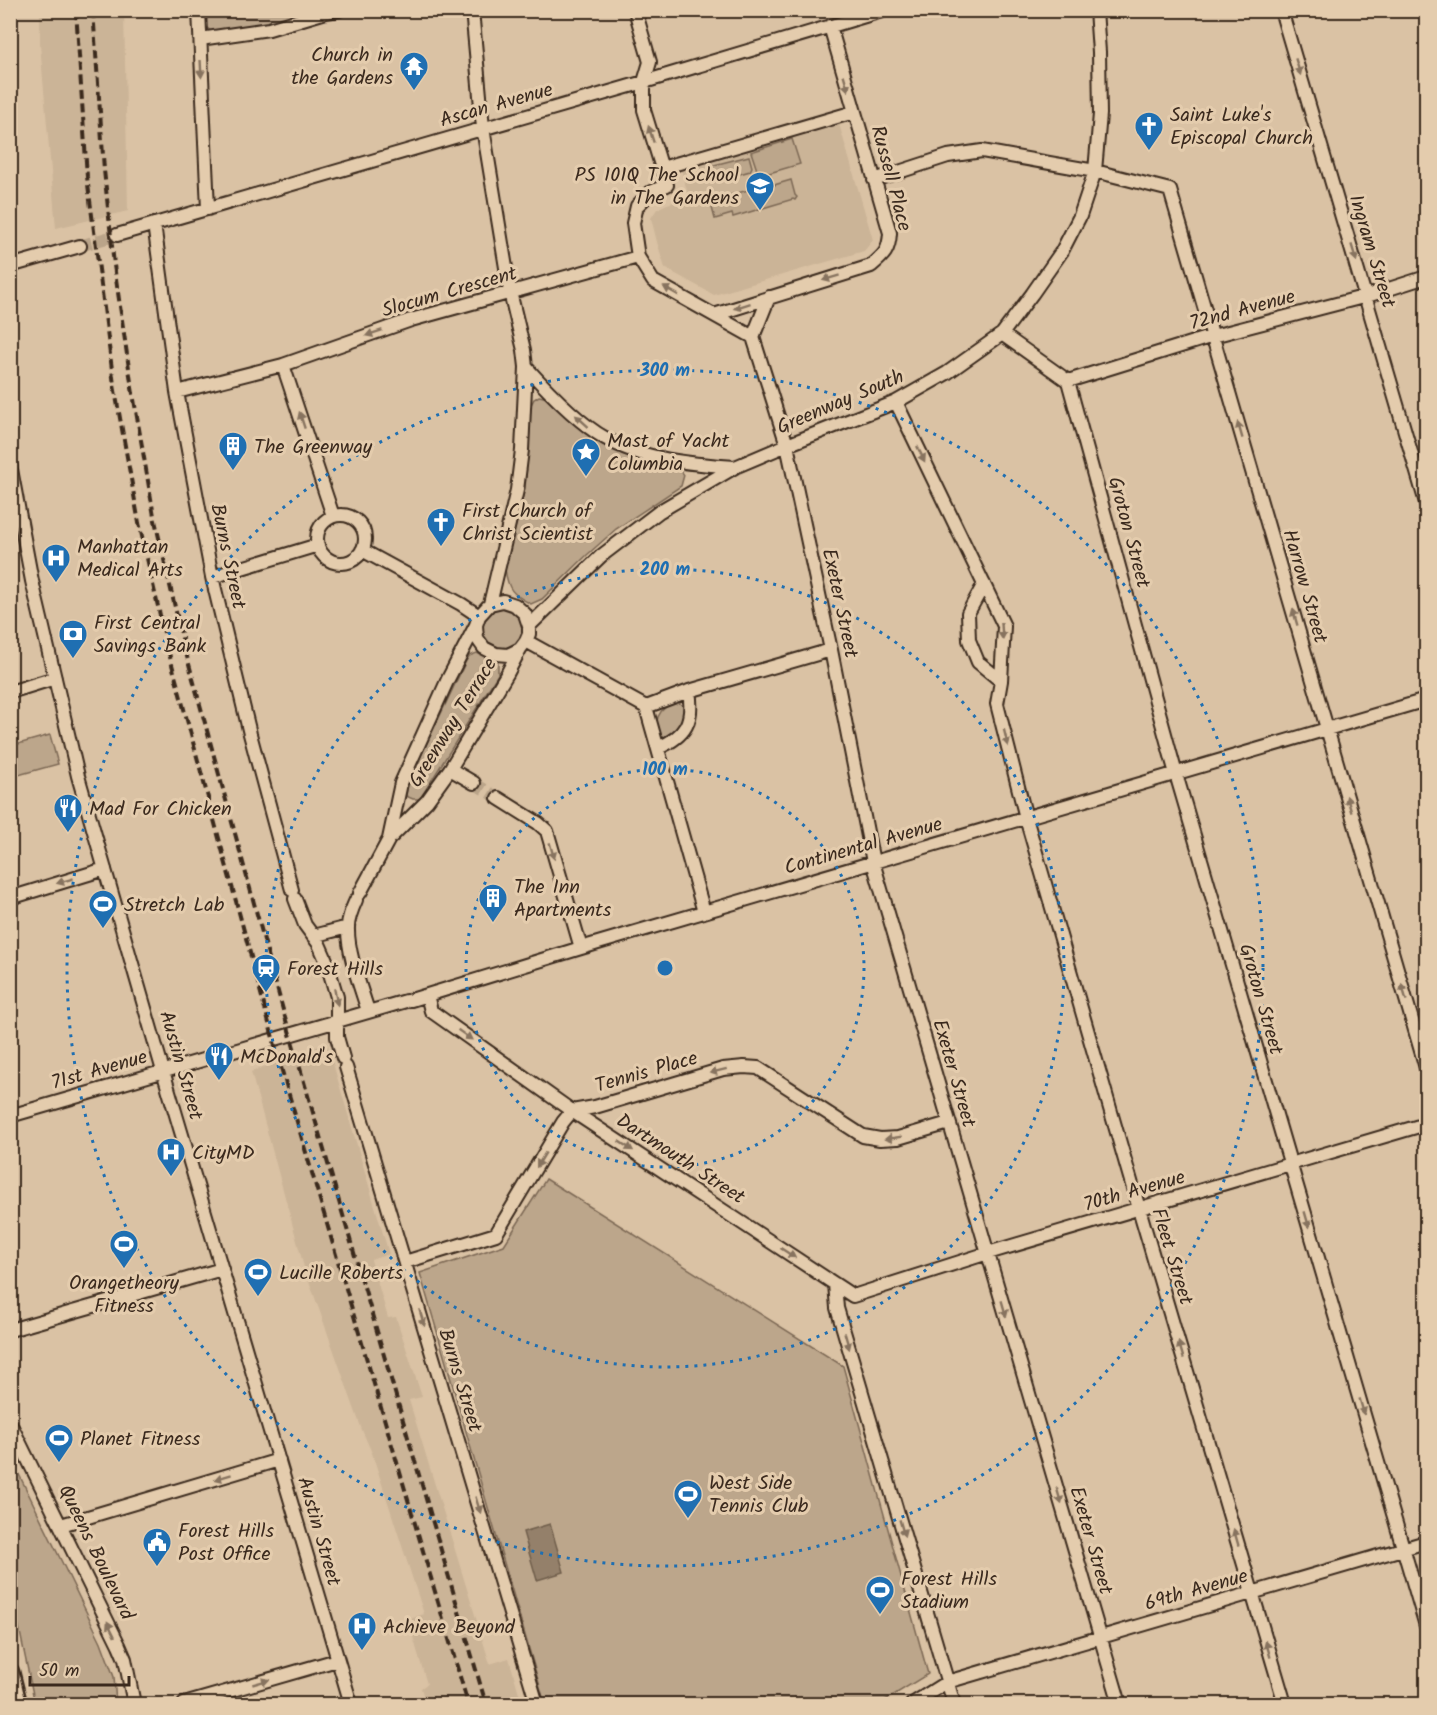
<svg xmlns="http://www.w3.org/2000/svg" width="1437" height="1715" font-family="Kalam,sans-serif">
  <rect width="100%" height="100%" fill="#dac2a4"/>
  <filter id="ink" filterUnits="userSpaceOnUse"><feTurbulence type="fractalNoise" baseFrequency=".0167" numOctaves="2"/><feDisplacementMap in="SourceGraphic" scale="12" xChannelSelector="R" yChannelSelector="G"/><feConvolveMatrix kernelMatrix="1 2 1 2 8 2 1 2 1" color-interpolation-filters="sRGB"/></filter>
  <g filter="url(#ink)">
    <path fill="#cbb497" d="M 40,11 L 124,11 L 128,211 L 56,228 L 40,45 Z
      M 839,124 L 873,240 L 864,251 L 714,295 L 665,268 L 657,242 L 651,218 L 657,209 L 667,204 L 689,198 L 681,169 Z
      M 327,1043 L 389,1254 L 371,1260 L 388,1318 L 396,1317 L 422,1397 L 409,1400 L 490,1664 L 509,1658 L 522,1704 L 426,1704 L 421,1688 L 427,1684 L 408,1620 L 424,1614 L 372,1453 L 362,1430 L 304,1267 L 251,1072 Z"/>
    <path fill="#bca68b" stroke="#7c6854" stroke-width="1.5" d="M 206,11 L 314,11 C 279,23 247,27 211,31 L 206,27 Z
      M 792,139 L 800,164 L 759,176 L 751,152 Z
      M 749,156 L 752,167 L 750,171 L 715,181 L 710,166 Z
      M 791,180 L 795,195 L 797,197 L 795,200 L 793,199 L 733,217 L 732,214 L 715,219 L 711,204 L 709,203 L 710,199 L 713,200 L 773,183 L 774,185 Z
      M 539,396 L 548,398 L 567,418 L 583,430 L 602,443 L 679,467 L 684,475 L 681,486 L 616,529 L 587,555 L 542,599 L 531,604 C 512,594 508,590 505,569 L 525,488 L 530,427 L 530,407 L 534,399 Z
      M482 628a21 21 0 1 1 42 0a21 21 0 1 1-42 0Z
      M 477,653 L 498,664 L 498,674 L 420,799 L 413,799 L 406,796 L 408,783 L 466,661 L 469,656 Z
      M 678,702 L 684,707 C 684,722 679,735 664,739 C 648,726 660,704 678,702 Z
      M 50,735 L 58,764 L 11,777 L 11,746 Z
      M 546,1179 L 843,1366 L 928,1674 L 879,1704 L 545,1704 L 420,1273 L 504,1245 Z
      M 11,1458 L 101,1642 L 114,1677 L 116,1704 L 35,1704 L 11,1589 Z"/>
    <path fill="#94806a" stroke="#705e4c" stroke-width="1.5" d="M 550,1524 L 564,1572 L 537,1580 L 523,1532 Z"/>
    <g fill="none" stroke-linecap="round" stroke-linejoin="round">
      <path stroke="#baa489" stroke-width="12" stroke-dasharray="12 6" stroke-linecap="butt" d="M 80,246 L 117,235
        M 474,783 L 498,798"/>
      <g stroke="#3b2a1e" stroke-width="16">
        <path id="street" d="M 199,10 L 208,209
          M 472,10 L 483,128 L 510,292 L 524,350 L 526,367 L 522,450 L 517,490 L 490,604
          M 635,10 L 650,62 L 644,82 L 644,110 L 667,185 L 651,192 L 637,206 L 633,223 L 638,257 L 653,281 L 753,337
          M 1281,10 L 1426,503
          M 200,39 L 269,29 L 326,12 L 339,10
          M 662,168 L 854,112
          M 874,180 L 948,156 L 982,151 L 1095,171 L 1170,190 L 1426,1068
          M 154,224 L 177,392 L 212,577 L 250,734 L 292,890
          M 117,235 L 644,82 L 885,10
          M 10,266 L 80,246
          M 769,297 L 753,337 L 787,445 L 831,650 L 873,862 L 1120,1704
          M 714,315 L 871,266 C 884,255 889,251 890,233 L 830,26
          M 1002,334 L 1068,381
          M 283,365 L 333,516
          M 526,367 C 545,388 580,424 605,438 C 643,460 692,464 735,467
          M 1068,381 L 1176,774 L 1426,1626
          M 1068,381 L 1213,336 L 1367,296 L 1426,277
          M 177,392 L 283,365 L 411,320 L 638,257
          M 896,402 L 1004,626 L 1001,681 L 997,704 L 1026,818 L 1135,1195 L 1285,1704
          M 10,464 L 32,581 L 78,776 L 163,1071 L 351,1704
          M317 539a24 24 0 1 1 48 0a24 24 0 1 1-48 0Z
          M 362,550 L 461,604 L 479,616
          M 212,577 L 318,545
          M 984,584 L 968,613 L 969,640 L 978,662 L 1001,681
          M 529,626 L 601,556 L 660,511 L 735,467 L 787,445 L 896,402 L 947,373 L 1002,334 L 1032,294 L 1062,251 L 1080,216 L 1095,171 L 1100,114 L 1099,52 L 1096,10
          M 526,641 L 646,707
          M 10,692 L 55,678
          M 646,707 L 704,912
          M 646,707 L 689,691 L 831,650
          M 658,748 C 686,736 694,721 689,691
          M 450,769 L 474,783
          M 498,798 L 538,823 L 547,831 L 581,948
          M 390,838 L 427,801 L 450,769 L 507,674 L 520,649
          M 360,893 L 389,839 L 401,783 L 448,679 L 476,625 L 479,616 L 490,604 L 503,601 L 515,605 L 525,614 L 529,626 L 529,634 L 526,641 L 520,649 L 508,655 L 496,654 L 484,648 L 477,638 L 476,625
          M 10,898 L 105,869
          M 295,899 L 305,925 L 319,944 L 326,960 L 337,997 L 337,1037 L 343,1058
          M 356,900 C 352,909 348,918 348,927 C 347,952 361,988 368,1011
          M 313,936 L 348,927
          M 427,995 L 431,1011 L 572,1111 L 853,1296 L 988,1253 L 1426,1124
          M 411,1000 L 581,948 L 1426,700
          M 346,1067 L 537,1704
          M 10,1116 L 406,1001
          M 405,1262 L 496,1234 L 563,1122 L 572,1111 L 595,1107 L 723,1069 L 744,1067 L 758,1068 L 863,1136 L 880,1139 L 898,1138 L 949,1123
          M 835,1284 L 837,1308 L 954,1704
          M 10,1330 L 222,1269
          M 10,1423 L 119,1645 L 125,1659 L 134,1704
          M 61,1525 L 279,1460
          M 184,1704 L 337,1660
          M 912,1704 L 947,1682 L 1426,1542"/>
      </g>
      <g stroke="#3b2a1e" stroke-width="21">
        <path id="secondary" d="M 10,1672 L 18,1704"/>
      </g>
      <use href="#street" stroke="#e4ccad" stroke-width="12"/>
      <use href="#secondary" stroke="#e4ccad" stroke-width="16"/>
      <path stroke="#3b2a1e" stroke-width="4" stroke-dasharray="9 4.5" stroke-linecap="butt" d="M 76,10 L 87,177 L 114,385 L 139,523 L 167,646 L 280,1064 L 468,1704
        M 93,10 L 104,170 L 114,265 L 131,382 L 154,516 L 183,642 L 283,1010 L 486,1704"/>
    </g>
    <defs><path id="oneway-solid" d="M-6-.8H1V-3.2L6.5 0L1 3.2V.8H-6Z" transform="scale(1.5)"/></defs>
    <g fill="#87735e">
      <use href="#oneway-solid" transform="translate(1298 67) rotate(73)"/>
      <use href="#oneway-solid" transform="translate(201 69) rotate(87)"/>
      <use href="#oneway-solid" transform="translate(846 83) rotate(74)"/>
      <use href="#oneway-solid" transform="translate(651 134) rotate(-108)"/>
      <use href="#oneway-solid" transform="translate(1354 253) rotate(73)"/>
      <use href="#oneway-solid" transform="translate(831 278) rotate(163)"/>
      <use href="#oneway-solid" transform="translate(671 291) rotate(-151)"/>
      <use href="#oneway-solid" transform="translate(742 306) rotate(162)"/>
      <use href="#oneway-solid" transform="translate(374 333) rotate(161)"/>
      <use href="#oneway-solid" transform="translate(302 420) rotate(-108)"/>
      <use href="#oneway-solid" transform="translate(582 421) rotate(-138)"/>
      <use href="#oneway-solid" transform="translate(1240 430) rotate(-106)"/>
      <use href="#oneway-solid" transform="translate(921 454) rotate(64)"/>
      <use href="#oneway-solid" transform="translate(1295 617) rotate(-106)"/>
      <use href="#oneway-solid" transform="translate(1002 631) rotate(86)"/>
      <use href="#oneway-solid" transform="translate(1006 738) rotate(76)"/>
      <use href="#oneway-solid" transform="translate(1349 804) rotate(-106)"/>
      <use href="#oneway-solid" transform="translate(552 851) rotate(74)"/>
      <use href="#oneway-solid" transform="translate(65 881) rotate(163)"/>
      <use href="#oneway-solid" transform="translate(1404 992) rotate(-106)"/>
      <use href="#oneway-solid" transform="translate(336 997) rotate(79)"/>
      <use href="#oneway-solid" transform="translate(465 1035) rotate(35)"/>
      <use href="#oneway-solid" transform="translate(718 1071) rotate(166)"/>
      <use href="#oneway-solid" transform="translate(893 1138) rotate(171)"/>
      <use href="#oneway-solid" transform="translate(626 1146) rotate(33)"/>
      <use href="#oneway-solid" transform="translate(541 1160) rotate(121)"/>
      <use href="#oneway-solid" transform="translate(1307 1220) rotate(74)"/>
      <use href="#oneway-solid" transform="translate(788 1253) rotate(33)"/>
      <use href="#oneway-solid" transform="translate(1004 1309) rotate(74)"/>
      <use href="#oneway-solid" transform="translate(422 1318) rotate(73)"/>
      <use href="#oneway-solid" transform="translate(847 1341) rotate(74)"/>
      <use href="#oneway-solid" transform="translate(1181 1350) rotate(-107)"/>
      <use href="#oneway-solid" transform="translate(1362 1407) rotate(74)"/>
      <use href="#oneway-solid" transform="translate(223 1477) rotate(163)"/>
      <use href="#oneway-solid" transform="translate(1059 1496) rotate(74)"/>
      <use href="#oneway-solid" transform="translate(478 1505) rotate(73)"/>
      <use href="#oneway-solid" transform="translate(902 1528) rotate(74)"/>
      <use href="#oneway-solid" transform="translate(1236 1537) rotate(-106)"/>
      <use href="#oneway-solid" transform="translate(111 1629) rotate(-116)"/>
      <use href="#oneway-solid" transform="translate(1268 1649) rotate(-106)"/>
      <use href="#oneway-solid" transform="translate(261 1682) rotate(-16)"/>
    </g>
  </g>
  <g fill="none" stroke="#1f6fb2" stroke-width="3" stroke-dasharray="3 6">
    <circle cx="665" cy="968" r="199"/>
    <circle cx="665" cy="968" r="399"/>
    <circle cx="665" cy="968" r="598"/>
  </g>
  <defs>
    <g id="temple-pin" transform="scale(1.5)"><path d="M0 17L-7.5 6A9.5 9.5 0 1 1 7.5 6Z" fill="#1f6fb2" stroke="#e4ccad"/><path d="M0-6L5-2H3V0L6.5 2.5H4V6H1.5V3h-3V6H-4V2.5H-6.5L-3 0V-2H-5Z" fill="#fff"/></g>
    <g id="church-pin" transform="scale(1.5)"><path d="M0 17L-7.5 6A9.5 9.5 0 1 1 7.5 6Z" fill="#1f6fb2" stroke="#e4ccad"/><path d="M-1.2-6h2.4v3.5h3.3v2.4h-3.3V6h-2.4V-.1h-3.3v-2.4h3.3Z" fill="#fff"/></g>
    <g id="school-pin" transform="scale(1.5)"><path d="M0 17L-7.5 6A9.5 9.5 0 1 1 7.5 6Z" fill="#1f6fb2" stroke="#e4ccad"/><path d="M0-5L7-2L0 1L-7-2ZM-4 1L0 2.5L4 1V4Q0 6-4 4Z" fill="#fff"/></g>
    <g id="building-pin" transform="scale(1.5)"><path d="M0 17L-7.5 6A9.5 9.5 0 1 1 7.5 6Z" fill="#1f6fb2" stroke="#e4ccad"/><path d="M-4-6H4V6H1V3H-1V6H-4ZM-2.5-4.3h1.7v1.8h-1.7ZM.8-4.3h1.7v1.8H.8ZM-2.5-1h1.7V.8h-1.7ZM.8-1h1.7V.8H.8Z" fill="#fff"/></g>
    <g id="sight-pin" transform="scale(1.5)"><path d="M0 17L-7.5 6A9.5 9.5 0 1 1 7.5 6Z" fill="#1f6fb2" stroke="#e4ccad"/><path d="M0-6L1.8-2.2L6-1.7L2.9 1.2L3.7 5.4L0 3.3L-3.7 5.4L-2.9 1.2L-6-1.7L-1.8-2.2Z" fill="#fff"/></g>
    <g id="hospital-pin" transform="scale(1.5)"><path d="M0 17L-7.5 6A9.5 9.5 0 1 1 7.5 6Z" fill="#1f6fb2" stroke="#e4ccad"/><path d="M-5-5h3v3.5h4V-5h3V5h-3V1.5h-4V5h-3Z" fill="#fff"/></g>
    <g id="bank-pin" transform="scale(1.5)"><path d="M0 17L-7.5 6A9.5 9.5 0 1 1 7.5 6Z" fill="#1f6fb2" stroke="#e4ccad"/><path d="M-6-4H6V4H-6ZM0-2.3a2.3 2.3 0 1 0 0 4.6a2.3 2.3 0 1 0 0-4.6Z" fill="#fff"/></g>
    <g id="restaurant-pin" transform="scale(1.5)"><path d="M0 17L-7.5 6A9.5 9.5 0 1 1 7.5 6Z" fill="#1f6fb2" stroke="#e4ccad"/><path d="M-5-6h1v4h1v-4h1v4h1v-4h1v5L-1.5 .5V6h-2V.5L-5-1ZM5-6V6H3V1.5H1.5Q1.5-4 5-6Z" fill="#fff"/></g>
    <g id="stadium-pin" transform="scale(1.5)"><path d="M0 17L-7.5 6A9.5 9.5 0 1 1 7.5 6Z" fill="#1f6fb2" stroke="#e4ccad"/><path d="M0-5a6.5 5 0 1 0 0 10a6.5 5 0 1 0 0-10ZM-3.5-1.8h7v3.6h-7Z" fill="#fff"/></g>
    <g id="station-pin" transform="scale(1.5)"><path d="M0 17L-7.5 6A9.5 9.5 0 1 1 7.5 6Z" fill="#1f6fb2" stroke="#e4ccad"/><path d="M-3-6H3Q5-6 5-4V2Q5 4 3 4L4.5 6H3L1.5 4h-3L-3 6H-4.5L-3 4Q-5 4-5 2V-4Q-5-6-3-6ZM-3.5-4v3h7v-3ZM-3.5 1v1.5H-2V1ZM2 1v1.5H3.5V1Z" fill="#fff"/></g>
    <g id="civic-pin" transform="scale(1.5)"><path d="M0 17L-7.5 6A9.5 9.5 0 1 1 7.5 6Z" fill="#1f6fb2" stroke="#e4ccad"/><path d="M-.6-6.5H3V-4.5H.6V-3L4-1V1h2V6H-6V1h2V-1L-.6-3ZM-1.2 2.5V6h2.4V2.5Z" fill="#fff"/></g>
  </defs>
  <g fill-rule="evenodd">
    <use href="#temple-pin" x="414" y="66"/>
    <use href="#church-pin" x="1149" y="126"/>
    <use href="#school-pin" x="760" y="186"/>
    <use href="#building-pin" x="233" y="446"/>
    <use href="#sight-pin" x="586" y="452"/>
    <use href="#church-pin" x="441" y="522"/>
    <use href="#hospital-pin" x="56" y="558"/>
    <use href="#bank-pin" x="73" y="634"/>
    <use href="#restaurant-pin" x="68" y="808"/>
    <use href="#building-pin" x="493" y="898"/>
    <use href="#stadium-pin" x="103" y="904"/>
    <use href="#station-pin" x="266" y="968"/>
    <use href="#restaurant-pin" x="219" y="1056"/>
    <use href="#hospital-pin" x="171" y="1152"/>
    <use href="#stadium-pin" x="124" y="1244"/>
    <use href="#stadium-pin" x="258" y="1272"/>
    <use href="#stadium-pin" x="59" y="1438"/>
    <use href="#stadium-pin" x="688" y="1494"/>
    <use href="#civic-pin" x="157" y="1542"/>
    <use href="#stadium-pin" x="880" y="1590"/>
    <use href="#hospital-pin" x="362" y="1626"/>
  </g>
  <g text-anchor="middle" stroke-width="6" stroke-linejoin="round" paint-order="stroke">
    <g font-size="20" fill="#3b2a1e" stroke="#e4ccad" text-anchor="start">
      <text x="393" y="61" text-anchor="end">Church in<tspan x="393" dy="23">the Gardens</tspan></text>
      <text x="1170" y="121">Saint Luke's<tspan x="1170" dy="23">Episcopal Church</tspan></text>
      <text x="739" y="181" text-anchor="end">PS 101Q The School<tspan x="739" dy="23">in The Gardens</tspan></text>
      <text x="607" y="447">Mast of Yacht<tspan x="607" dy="23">Columbia</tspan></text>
      <text x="254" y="453">The Greenway</text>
      <text x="462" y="517">First Church of<tspan x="462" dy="23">Christ Scientist</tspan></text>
      <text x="77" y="553">Manhattan<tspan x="77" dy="23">Medical Arts</tspan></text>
      <text x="94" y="629">First Central<tspan x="94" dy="23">Savings Bank</tspan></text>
      <text x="89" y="815">Mad For Chicken</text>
      <text x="514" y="893">The Inn<tspan x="514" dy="23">Apartments</tspan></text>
      <text x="124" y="911">Stretch Lab</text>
      <text x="287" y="975">Forest Hills</text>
      <text x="240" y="1063">McDonald's</text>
      <text x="192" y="1159">CityMD</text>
      <text x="279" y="1279">Lucille Roberts</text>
      <text x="124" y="1289" text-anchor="middle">Orangetheory<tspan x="124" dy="23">Fitness</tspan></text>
      <text x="80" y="1445">Planet Fitness</text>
      <text x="709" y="1489">West Side<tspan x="709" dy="23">Tennis Club</tspan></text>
      <text x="178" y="1537">Forest Hills<tspan x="178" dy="23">Post Office</tspan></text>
      <text x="901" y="1585">Forest Hills<tspan x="901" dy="23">Stadium</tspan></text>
      <text x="383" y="1633">Achieve Beyond</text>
    </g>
    <g font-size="20" fill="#3b2a1e" stroke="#e4ccad">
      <text transform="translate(496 104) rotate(-16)" y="7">Ascan Avenue</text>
      <text transform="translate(892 178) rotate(75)" y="7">Russell Place</text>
      <text transform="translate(1373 251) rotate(73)" y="7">Ingram Street</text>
      <text transform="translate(449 291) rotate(-16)" y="7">Slocum Crescent</text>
      <text transform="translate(1242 309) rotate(-15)" y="7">72nd Avenue</text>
      <text transform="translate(840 401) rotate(-23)" y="7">Greenway South</text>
      <text transform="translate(1130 532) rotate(75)" y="7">Groton Street</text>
      <text transform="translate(229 556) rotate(78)" y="7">Burns Street</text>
      <text transform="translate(1306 586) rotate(74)" y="7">Harrow Street</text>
      <text transform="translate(841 603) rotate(78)" y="7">Exeter Street</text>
      <text transform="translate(452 722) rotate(-58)" y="7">Greenway Terrace</text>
      <text transform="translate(863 845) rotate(-16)" y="7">Continental Avenue</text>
      <text transform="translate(1262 999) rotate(74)" y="7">Groton Street</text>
      <text transform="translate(182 1065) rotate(74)" y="7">Austin Street</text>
      <text transform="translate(99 1069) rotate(-16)" y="7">71st Avenue</text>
      <text transform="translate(646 1071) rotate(-16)" y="7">Tennis Place</text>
      <text transform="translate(955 1073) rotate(74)" y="7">Exeter Street</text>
      <text transform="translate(681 1158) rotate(33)" y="7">Dartmouth Street</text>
      <text transform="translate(1134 1190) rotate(-16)" y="7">70th Avenue</text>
      <text transform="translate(1173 1256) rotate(73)" y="7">Fleet Street</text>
      <text transform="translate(461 1380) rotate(73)" y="7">Burns Street</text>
      <text transform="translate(320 1531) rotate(74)" y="7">Austin Street</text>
      <text transform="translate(1092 1540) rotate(74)" y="7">Exeter Street</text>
      <text transform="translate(97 1552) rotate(64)" y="7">Queens Boulevard</text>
      <text transform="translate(1196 1589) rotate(-16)" y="7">69th Avenue</text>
    </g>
  </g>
  <circle cx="665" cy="968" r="9" fill="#1f6fb2" stroke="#e4ccad" stroke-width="3"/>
  <g font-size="18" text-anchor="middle" font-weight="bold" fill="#1f6fb2" stroke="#e4ccad" stroke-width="6" stroke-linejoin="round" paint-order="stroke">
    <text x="665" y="376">300 m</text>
    <text x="665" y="575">200 m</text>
    <text x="665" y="775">100 m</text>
  </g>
  <rect width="1437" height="1715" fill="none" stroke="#e4ccad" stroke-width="36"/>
  <rect x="18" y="18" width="1401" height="1679" fill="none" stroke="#3b2a1e" stroke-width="2" filter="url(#ink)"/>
  <path d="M30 1676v9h99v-9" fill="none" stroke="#3b2a1e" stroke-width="3"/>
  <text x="39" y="1676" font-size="18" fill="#3b2a1e" stroke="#e4ccad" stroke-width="4.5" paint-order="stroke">50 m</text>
</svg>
